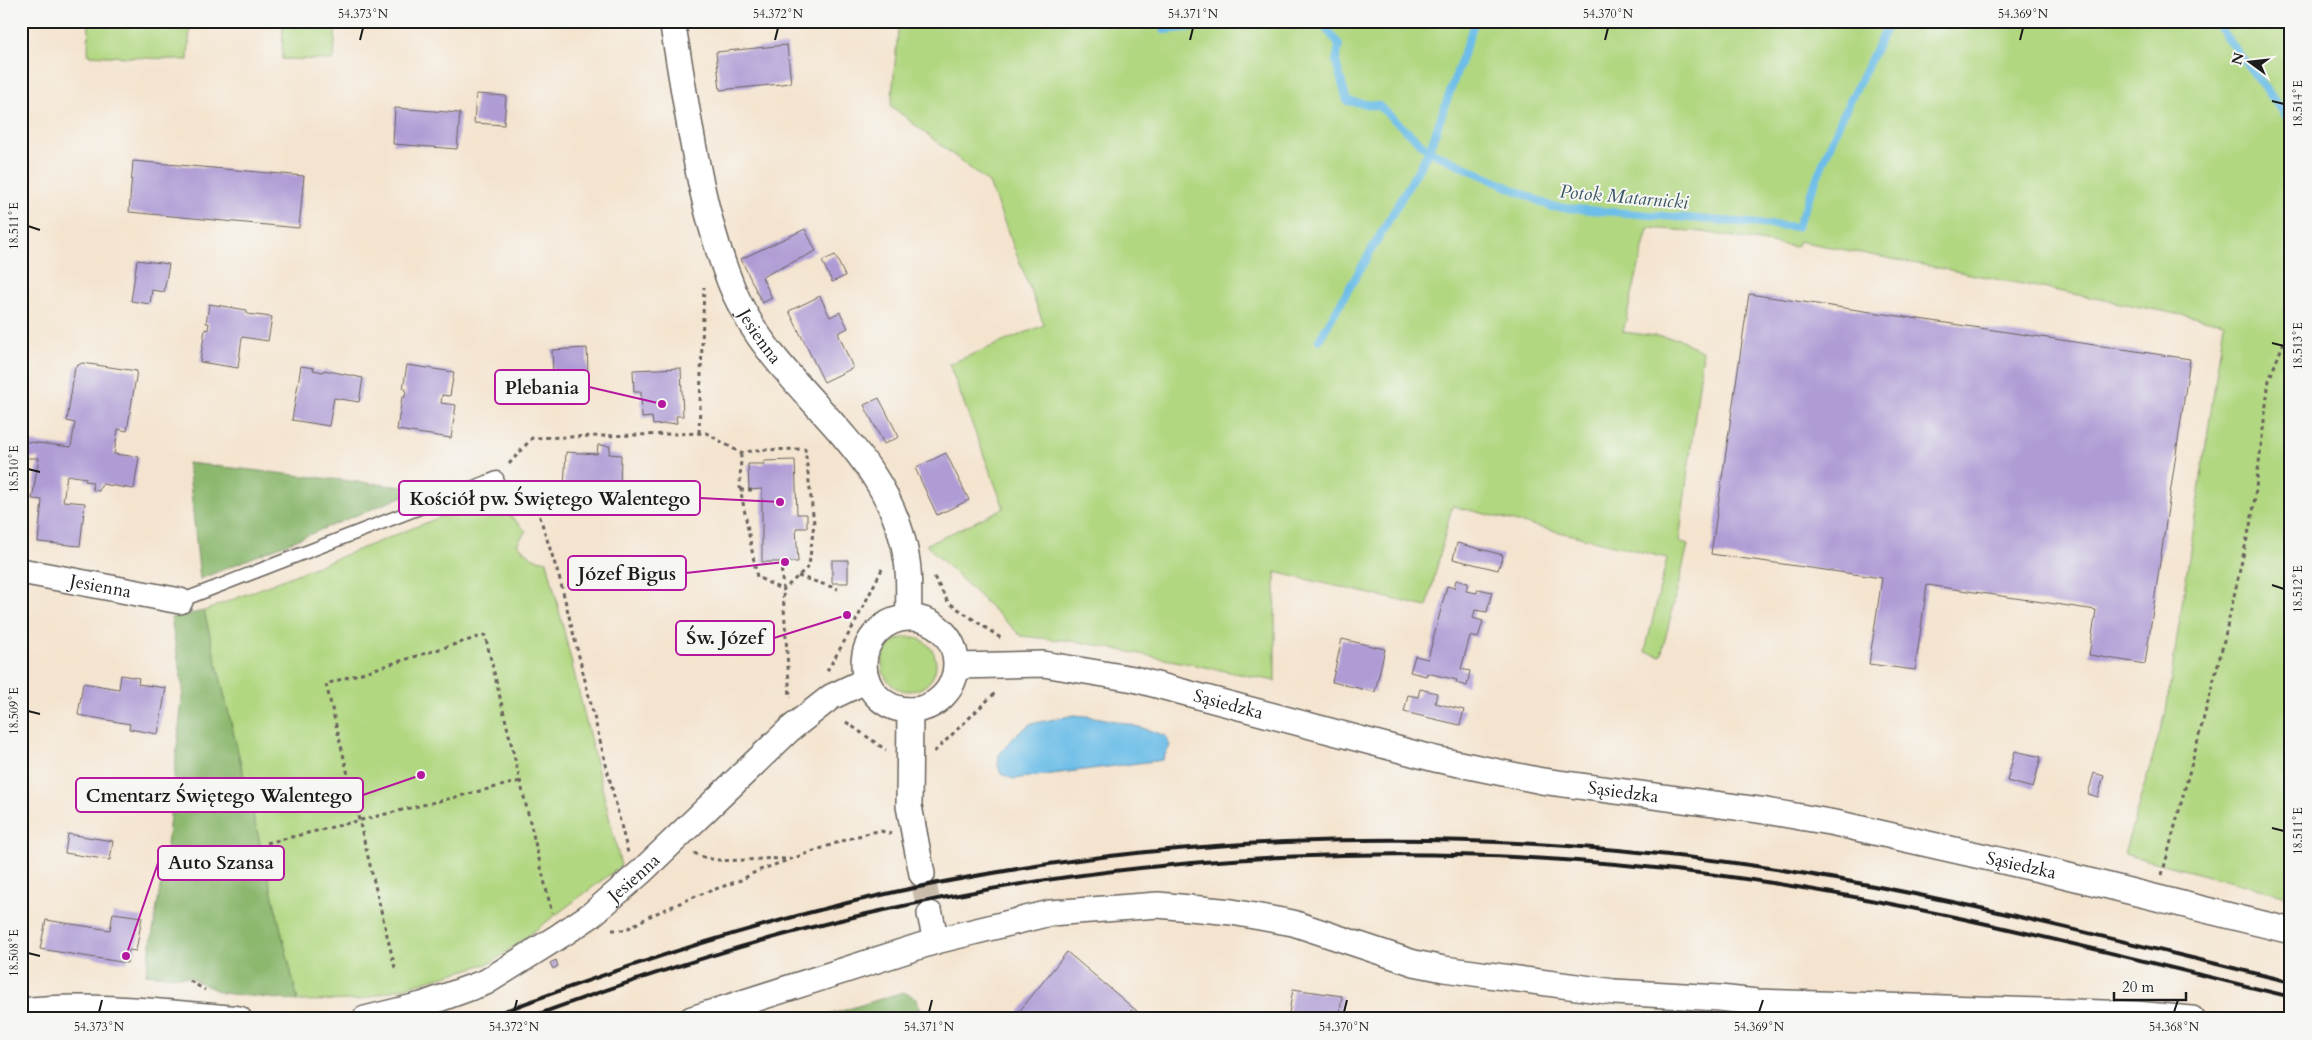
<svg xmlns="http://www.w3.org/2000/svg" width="2312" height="1040" font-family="Cardo,serif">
  <rect width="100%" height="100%" fill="#f6f6f2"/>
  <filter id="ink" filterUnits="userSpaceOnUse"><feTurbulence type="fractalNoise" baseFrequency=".02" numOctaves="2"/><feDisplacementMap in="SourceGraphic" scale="10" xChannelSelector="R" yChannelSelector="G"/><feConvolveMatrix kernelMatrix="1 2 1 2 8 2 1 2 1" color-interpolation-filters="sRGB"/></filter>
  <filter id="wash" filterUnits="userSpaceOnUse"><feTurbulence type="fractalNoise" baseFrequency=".0096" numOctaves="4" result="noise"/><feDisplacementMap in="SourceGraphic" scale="20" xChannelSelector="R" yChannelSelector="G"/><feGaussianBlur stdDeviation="1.12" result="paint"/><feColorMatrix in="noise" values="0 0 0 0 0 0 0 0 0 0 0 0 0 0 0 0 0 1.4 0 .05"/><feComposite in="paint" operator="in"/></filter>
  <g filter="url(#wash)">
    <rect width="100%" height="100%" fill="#f4e4cf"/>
    <path fill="#b1d780" stroke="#667a4e" d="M 89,21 L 190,21 L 188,60 L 88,55 Z
      M 283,21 L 336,21 L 334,60 L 282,59 Z
      M 899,21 L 2291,21 L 2291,897 L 2124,854 L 2166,712 L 2224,323 L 1799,241 L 1796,247 L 1703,232 L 1648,228 L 1623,332 L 1680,339 L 1703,352 L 1679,542 L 1688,545 L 1661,656 L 1645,652 L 1667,558 L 1452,506 L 1427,607 L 1275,572 L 1275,681 L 1080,642 L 1021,636 L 926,545 L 1004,508 L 949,364 L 1044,325 L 989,183 L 891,106 Z
      M 491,497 L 526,531 L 517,544 L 533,558 L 547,561 L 621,866 L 493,962 L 360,1000 L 298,1001 L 204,611 Z
      M882 664a27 27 0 1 1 54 0a27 27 0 1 1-54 0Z"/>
    <path fill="#8cb86e" stroke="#546a45" d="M 188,463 L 421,489 L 200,579 Z
      M 204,611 L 298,1001 L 222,993 L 188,977 L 146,974 L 167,845 L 183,689 L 171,618 Z
      M 903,992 L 916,998 L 920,1010 L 911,1019 L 816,1019 Z"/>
    <path fill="#6dbee8" stroke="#446d82" d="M 1074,715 C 1106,717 1135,725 1166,736 L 1170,746 L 1162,760 L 1013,779 L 1001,774 L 998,766 L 999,755 L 1015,736 L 1030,724 Z"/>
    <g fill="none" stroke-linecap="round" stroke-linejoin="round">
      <path stroke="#6dbee8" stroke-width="8" d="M 1155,21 L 1165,30 L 1260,21
        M 1312,21 L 1324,25 L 1339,45 L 1336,62 L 1347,101 L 1379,106 L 1429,151 L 1552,207 L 1797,227 L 1841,119 L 1890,21
        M 2214,21 L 2291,122
        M 1319,340 L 1429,151 L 1475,21"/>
    </g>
    <g id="blocks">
      <path fill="#af9cd5" d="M 787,45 L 791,83 L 720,90 L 716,52 Z
        M 476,94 L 506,96 L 504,125 L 474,123 Z
        M 395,108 L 460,113 L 457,149 L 393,144 Z
        M 133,161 L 304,176 L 299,228 L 129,212 Z
        M 805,229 L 816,251 L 762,277 L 772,298 L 762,303 L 741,259 Z
        M 835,255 L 845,276 L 832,282 L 822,261 Z
        M 137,260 L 169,264 L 164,292 L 152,290 L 150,304 L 131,301 Z
        M 1749,294 L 2190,359 L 2145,664 L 2089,655 L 2096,610 L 1927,585 L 1915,670 L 1869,664 L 1882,578 L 1711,554 Z
        M 820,296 L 830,317 L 840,312 L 848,328 L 838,333 L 853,368 L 824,382 L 789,311 Z
        M 209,304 L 247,310 L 247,314 L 272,317 L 268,341 L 242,337 L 238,368 L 200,362 L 205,329 L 208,330 L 209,323 L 206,323 Z
        M 587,348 L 588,372 L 553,374 L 552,350 Z
        M 82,363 L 137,371 L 127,431 L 118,429 L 114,454 L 139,457 L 134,489 L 102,484 L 99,491 L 93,490 L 92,482 L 85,481 L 86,478 L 67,475 L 63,501 L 85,503 L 80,546 L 38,542 L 42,500 L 32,499 L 39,458 L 21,458 L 21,441 L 71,447 L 75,423 L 67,421 L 75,367 Z
        M 407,365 L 454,372 L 450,396 L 442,395 L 441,403 L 456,405 L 451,438 L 397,430 L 402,397 L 405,397 L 406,389 L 403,389 Z
        M 301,366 L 314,368 L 313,370 L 323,372 L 324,370 L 363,378 L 359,402 L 334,398 L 329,426 L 292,420 Z
        M 681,368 L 683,416 L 676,416 L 677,423 L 653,425 L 652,417 L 642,418 L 641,392 L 634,392 L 633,370 Z
        M 879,398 L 899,437 L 884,444 L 864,405 Z
        M 598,445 L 610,446 L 609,454 L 621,455 L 620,489 L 564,487 L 566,452 L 597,454 Z
        M 946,453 L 969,500 L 937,515 L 915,468 Z
        M 795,460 L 797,514 L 807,514 L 807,528 L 796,528 L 798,562 L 762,562 L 762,489 L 749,490 L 748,464 L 764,464 L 764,461 Z
        M 1457,543 L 1503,555 L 1498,570 L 1453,559 Z
        M 832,560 L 848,560 L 848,583 L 832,583 Z
        M 1456,580 L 1468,583 L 1466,591 L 1477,593 L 1478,589 L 1492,592 L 1487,612 L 1475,610 L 1473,618 L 1483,621 L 1478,638 L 1470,636 L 1461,669 L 1470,671 L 1467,686 L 1456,683 L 1457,680 L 1427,673 L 1426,676 L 1410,672 L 1415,656 L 1428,659 L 1447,586 L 1454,588 Z
        M 1342,639 L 1385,649 L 1375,692 L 1332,682 Z
        M 21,642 L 26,642 L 22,665 L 21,665 Z
        M 121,675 L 139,678 L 138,684 L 166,688 L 158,734 L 129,729 L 130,724 L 78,715 L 83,683 L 119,689 Z
        M 1420,689 L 1437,693 L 1435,703 L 1464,710 L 1460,725 L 1404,712 L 1408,695 L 1418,697 Z
        M 2015,751 L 2041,757 L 2033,788 L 2007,781 Z
        M 2094,773 L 2104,776 L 2098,797 L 2088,794 Z
        M 68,834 L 113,841 L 110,860 L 65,853 Z
        M 113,913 L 142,917 L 136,951 L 129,950 L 127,963 L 40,949 L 46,920 L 110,930 Z
        M 1067,952 L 1138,1012 L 1136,1014 L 1131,1010 L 1124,1019 L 1024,1019 L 1018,1013 Z
        M 556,960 L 558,966 L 553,969 L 550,963 Z
        M 1293,989 L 1342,996 L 1339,1019 L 1288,1019 Z"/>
    </g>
  </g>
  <g filter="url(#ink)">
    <use href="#blocks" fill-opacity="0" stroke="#68625b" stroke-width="1"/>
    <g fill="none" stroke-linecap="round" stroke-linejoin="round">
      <path stroke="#c9bcab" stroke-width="25" stroke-dasharray="25 12" stroke-linecap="butt" d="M 922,874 L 930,914"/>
      <g stroke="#68625b" stroke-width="15">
        <path id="lane" d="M 180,601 L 497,478"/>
      </g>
      <g stroke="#68625b" stroke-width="28">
        <g id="street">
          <path id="s1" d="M 672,21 C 688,110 699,211 735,294 C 779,394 890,445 907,561 C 910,579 908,599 909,617"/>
          <path id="s2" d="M 21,571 L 180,601"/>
          <circle cx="910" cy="664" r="46"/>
          <path id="s3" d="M 957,666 L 1043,664 L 1134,679 L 1435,759 L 1542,781 L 1766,811 L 1835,823 L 2056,873 L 2291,931"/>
          <path d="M 910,710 L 909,806 L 922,874"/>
          <path d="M 930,914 L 936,941"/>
          <path d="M 21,1011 C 94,1003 167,1013 239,1019"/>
          <path id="s4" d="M 365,1019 L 422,1005 L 486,982 L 561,935 L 591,915 L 641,872 L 789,730 L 831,697 L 867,680"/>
          <path d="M 692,1019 L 936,941 L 1050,913 L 1158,905 L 1232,912 L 1293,923 L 1414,963 L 1444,969 L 1614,992 L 1719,998 L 1757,1002 L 2135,1014 L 2192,1019"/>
        </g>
      </g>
      <path stroke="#68625b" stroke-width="3" stroke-dasharray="4 4" stroke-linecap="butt" d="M 699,433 L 704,287
        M 509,464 L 532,438 L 706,433 L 741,453 L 756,450 L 805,449 L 814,523 L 809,566 L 783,590 L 757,577 L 740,487 L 741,453
        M 511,489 L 538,511 L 560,580 L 628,853
        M 740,490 L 755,490
        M 781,562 L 790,698
        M 798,576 L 838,589
        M 934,577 L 948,602 L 1002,639
        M 827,671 L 855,623 L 882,569
        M 846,722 L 886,750
        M 934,752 L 997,691
        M 267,843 L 521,781
        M 694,853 C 717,864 736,860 760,859 C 770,858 781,859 791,859
        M 2162,875 L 2222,649 L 2253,512 L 2269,380 L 2291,324
        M 612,930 L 625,930 L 650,916 L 696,896 L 741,880 L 757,871 L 848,839 L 872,832 L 881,831 L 891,834
        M 395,968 L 326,684 L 485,635 L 552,913
        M 190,981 L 205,990"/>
      <use href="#lane" stroke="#fff" stroke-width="12"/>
      <use href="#street" stroke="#fff" stroke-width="25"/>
      <path stroke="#1c1c1c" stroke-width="4" d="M 484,1019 C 605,972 728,932 855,901 C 1138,834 1432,824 1720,861 C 1913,886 2102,937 2291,982
        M 525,1019 C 636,978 748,941 862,915 C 1142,850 1431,838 1716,875 C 1910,900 2101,951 2291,997"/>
    </g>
  </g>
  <path fill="none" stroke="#1c1c1c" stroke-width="2" d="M 360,40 L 363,28M 775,40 L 778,28M 1190,40 L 1193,28M 1605,40 L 1608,28M 2020,40 L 2023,28M 2272,101 L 2284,104M 28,226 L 40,230M 2272,343 L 2284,346M 28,469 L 40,472M 2272,585 L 2284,589M 28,711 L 40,714M 2272,828 L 2284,831M 28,953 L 40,956M 99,1012 L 102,1000M 514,1012 L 517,1000M 929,1012 L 932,1000M 1344,1012 L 1347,1000M 1759,1012 L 1763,1000M 2174,1012 L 2178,1000"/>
  <g text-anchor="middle" stroke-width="4" stroke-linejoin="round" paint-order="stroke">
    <g font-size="18" fill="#1c1c1c" stroke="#f6f6f2">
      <text dy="6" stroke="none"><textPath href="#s1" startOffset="330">Jesienna</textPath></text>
      <text dy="6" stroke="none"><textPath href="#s2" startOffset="81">Jesienna</textPath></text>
      <text dy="6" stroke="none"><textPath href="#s3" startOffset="276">Sąsiedzka</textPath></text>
      <text dy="6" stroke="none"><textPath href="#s3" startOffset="681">Sąsiedzka</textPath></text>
      <text dy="6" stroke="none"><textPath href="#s3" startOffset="1086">Sąsiedzka</textPath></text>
      <text dy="6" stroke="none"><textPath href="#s4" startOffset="308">Jesienna</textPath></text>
    </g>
    <g font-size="19" font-style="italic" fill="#385563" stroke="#f6f6f2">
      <text transform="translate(1624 196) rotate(5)" y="7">Potok Matarnicki</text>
    </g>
  </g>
  <path fill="none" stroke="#b5179e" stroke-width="2" d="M662 404L589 387M780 502L700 498M785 562L686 573M847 615L774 638M421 775L363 795M126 956L158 863"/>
  <g fill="#b5179e" stroke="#f6f6f2" stroke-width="2">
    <circle cx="662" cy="404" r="5"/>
    <circle cx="780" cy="502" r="5"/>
    <circle cx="785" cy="562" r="5"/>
    <circle cx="847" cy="615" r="5"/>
    <circle cx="421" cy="775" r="5"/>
    <circle cx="126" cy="956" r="5"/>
  </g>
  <g fill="#f6f6f2" stroke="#b5179e" stroke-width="2">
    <rect x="495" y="370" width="94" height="34" rx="5"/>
    <rect x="399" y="481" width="301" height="34" rx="5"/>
    <rect x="568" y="556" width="118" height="34" rx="5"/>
    <rect x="676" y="621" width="98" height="34" rx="5"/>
    <rect x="76" y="778" width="287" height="34" rx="5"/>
    <rect x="158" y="846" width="126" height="34" rx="5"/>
  </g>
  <g font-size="19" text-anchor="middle" font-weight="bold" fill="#1c1c1c">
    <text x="542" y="394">Plebania</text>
    <text x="550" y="505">Kościół pw. Świętego Walentego</text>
    <text x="627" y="580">Józef Bigus</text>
    <text x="725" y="644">Św. Józef</text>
    <text x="219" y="802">Cmentarz Świętego Walentego</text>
    <text x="221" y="869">Auto Szansa</text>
  </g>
  <rect width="2312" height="1040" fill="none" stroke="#f6f6f2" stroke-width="55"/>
  <g transform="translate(2250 62) rotate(285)" stroke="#f6f6f2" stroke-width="4" paint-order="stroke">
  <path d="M0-4L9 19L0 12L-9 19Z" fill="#1c1c1c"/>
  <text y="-8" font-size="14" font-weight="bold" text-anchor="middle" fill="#1c1c1c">N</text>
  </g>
  <path d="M2114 992v8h72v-8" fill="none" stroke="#1c1c1c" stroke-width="2.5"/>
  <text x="2122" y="992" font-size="15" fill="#1c1c1c" stroke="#f6f6f2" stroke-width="4" paint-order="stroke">20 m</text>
  <rect x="28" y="28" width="2256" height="984" fill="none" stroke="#1c1c1c" stroke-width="2"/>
  <g font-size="12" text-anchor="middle" fill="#1c1c1c">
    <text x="363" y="18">54.373°N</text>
    <text x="778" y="18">54.372°N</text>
    <text x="1193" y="18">54.371°N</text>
    <text x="1608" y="18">54.370°N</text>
    <text x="2023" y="18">54.369°N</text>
    <text transform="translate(2298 104) rotate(-90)" y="4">18.514°E</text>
    <text transform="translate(14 226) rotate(-90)" y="4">18.511°E</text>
    <text transform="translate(2298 346) rotate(-90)" y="4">18.513°E</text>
    <text transform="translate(14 469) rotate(-90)" y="4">18.510°E</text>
    <text transform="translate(2298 589) rotate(-90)" y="4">18.512°E</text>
    <text transform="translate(14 711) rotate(-90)" y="4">18.509°E</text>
    <text transform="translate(2298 831) rotate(-90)" y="4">18.511°E</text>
    <text transform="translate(14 953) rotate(-90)" y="4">18.508°E</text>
    <text x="99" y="1031">54.373°N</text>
    <text x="514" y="1031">54.372°N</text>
    <text x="929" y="1031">54.371°N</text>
    <text x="1344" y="1031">54.370°N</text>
    <text x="1759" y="1031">54.369°N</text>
    <text x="2174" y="1031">54.368°N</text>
  </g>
</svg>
